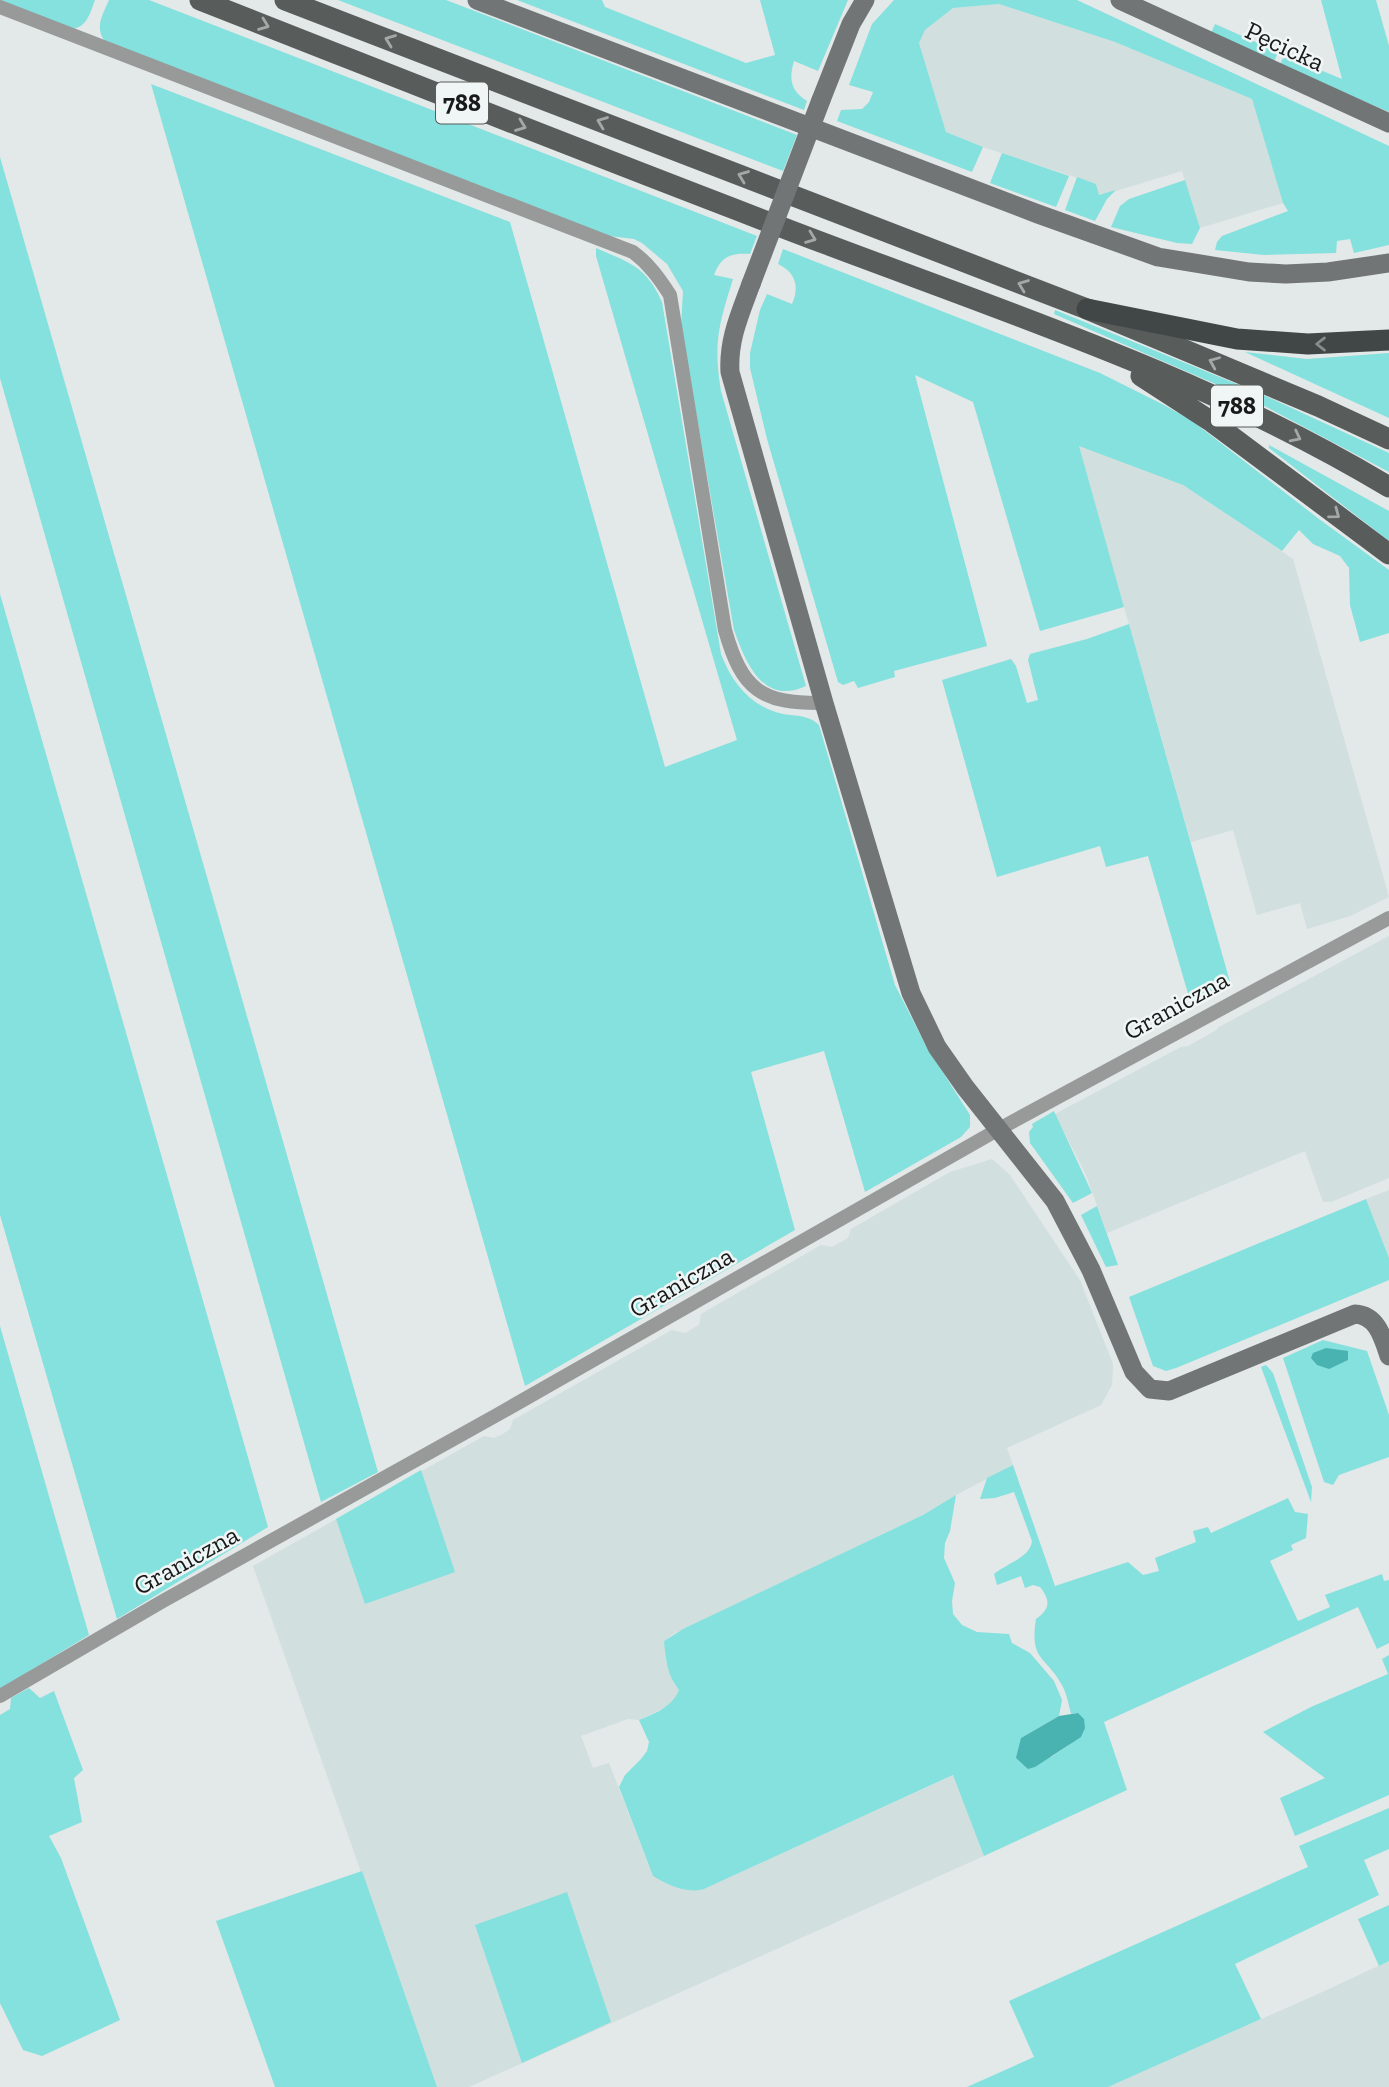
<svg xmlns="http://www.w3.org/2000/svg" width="1389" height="2087" font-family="'Zilla Slab',serif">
  <rect width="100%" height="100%" fill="#e3e8e8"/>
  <path fill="#d1dfde" d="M 999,4 L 1115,42 L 1252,99 L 1283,203 L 1200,228 L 1182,171 L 1099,196 L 1096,184 L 983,147 L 946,132 L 919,43 L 925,30 L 953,8 Z
    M 1078,445 L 1183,485 L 1293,559 L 1389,897 L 1350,916 L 1307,929 L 1300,903 L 1257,915 L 1233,830 L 1191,842 Z
    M 1389,936 L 1389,1178 L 1331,1202 L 1323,1202 L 1305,1151 L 1107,1233 L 1086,1175 L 1055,1114 L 1181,1047 L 1188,1046 L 1215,1031 L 1219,1027 Z
    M 992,1159 L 1010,1175 L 1080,1280 L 1113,1364 L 1112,1385 L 1101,1405 L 1007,1448 L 1013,1465 L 956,1495 L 923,1515 L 673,1634 L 664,1641 L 665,1656 L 674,1685 L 679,1690 L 675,1700 L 668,1706 L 639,1720 L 628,1719 L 581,1736 L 593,1768 L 609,1763 L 653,1876 L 704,1889 L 954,1775 L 984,1856 L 469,2087 L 437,2087 L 253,1566 L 484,1436 L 494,1438 L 503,1434 L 510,1429 L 513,1420 L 672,1330 L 685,1333 L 699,1325 L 701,1314 L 821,1245 L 832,1247 L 848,1238 L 851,1229 L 950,1172 Z
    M 1389,1190 L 1389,1258 L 1366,1199 Z
    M 1389,1961 L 1389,2087 L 1108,2087 L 1318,1994 Z"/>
  <path fill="#84e1de" d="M 0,0 L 95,0 C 90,13 87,28 71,29 Z
    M 109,0 L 149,0 L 757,236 L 750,254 C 731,253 721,256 714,275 L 733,279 C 719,324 713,343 721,391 L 806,686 C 763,706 746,663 734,630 L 681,326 L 683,291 L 667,264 L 642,243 L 634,239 L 609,236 L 106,43 C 94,28 102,16 109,0 Z
    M 338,0 L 446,0 L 797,135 L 783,171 Z
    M 517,0 L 602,0 L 605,7 L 746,63 L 775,55 L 760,0 L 848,0 L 818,71 L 794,61 C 789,79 790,90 807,101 L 804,110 Z
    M 894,0 L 1077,0 L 1389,146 L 1389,245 L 1354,253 L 1350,239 L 1337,241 L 1336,253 L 1264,255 L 1215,250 L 1217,242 L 1222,236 L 1288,211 L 1283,203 L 1252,99 L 1115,42 L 999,4 L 953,8 L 925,30 L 919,43 L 946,132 L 983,147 L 972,172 L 837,121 L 841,110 L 862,109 L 869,102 L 873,92 L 849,85 L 872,24 Z
    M 1321,0 L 1376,0 L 1389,46 L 1389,112 L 1280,65 L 1284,55 L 1342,79 Z
    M 1215,24 L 1278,52 L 1274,62 L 1211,33 Z
    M 151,84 L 510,222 L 665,767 L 737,740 L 596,256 L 596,248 C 630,263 646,266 662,302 L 721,654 C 732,683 751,707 783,714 C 796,716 809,715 819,725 L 895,985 L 925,1044 L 970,1115 L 970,1127 L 961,1137 L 865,1192 L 824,1051 L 751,1072 L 795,1230 L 525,1386 Z
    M 1002,153 L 1069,176 L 1056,207 L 990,183 Z
    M 0,157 L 378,1472 L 321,1502 L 0,378 Z
    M 1077,177 L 1096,184 L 1099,195 L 1116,190 L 1107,199 L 1095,221 L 1065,210 Z
    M 1185,180 L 1200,228 L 1192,244 L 1177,243 L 1111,227 L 1120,206 L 1129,199 Z
    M 783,249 L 1100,373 L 1162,404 L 1191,420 L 1319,519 L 1389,570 L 1389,633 L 1360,642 L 1350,605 L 1349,568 L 1340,556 L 1313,544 L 1299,530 L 1282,551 L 1183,485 L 1079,446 L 1124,607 L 1040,631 L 973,402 L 915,375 L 987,646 L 894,671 L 895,677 L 858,688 L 854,681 L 843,685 L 838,682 L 767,439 L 750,368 L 750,353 L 760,310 L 767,294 L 792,304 C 800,286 795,272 778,264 Z
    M 1055,310 L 1259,393 L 1389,453 L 1389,472 L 1257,402 L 1054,314 Z
    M 1245,352 L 1307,359 L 1389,353 L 1389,418 Z
    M 1269,445 L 1389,511 L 1389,541 L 1269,448 Z
    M 0,594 L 268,1527 L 117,1619 L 0,1215 Z
    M 1129,624 L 1230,982 L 1191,1004 L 1148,856 L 1106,867 L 1100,846 L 997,877 L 942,680 L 1011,659 L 1016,666 L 1027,703 L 1038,700 L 1028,660 L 1030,654 L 1087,639 Z
    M 1054,1111 L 1092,1193 L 1073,1203 L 1030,1143 L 1029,1132 L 1033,1127 L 1032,1124 Z
    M 1366,1199 L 1389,1258 L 1389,1280 L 1176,1368 L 1166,1371 L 1153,1366 L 1129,1297 Z
    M 1097,1206 L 1118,1265 L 1106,1267 L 1081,1215 Z
    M 0,1326 L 89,1635 L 0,1689 Z
    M 1323,1340 L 1367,1351 L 1389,1415 L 1389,1457 L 1339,1475 L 1333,1485 L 1324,1482 L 1283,1358 Z
    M 1266,1365 L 1273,1373 L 1312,1487 L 1311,1502 L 1261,1367 Z
    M 1013,1465 L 1055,1586 L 1128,1562 L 1143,1575 L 1159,1571 L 1155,1558 L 1196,1542 L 1193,1531 L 1208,1527 L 1211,1533 L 1288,1498 L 1295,1512 L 1308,1514 L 1306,1538 L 1291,1545 L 1293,1550 L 1270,1561 L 1298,1621 L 1330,1607 L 1325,1595 L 1382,1574 L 1384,1581 L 1389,1580 L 1389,1643 L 1377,1649 L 1358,1607 L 1104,1722 L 1127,1790 L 984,1856 L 953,1775 L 704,1889 C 687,1894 668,1885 653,1876 L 619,1787 L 625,1775 L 641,1759 L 647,1751 L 649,1742 L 639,1720 C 656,1713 672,1707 679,1690 C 668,1678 665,1657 664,1641 L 683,1629 L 923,1515 L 956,1495 L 950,1531 L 945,1543 L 944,1558 L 955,1583 L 952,1601 L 953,1614 L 962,1625 L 977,1632 L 1009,1634 L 1012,1643 L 1030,1653 L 1054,1681 L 1062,1700 L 1059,1716 L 1021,1738 L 1051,1757 L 1069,1745 L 1078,1713 L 1071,1714 C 1069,1706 1067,1695 1063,1687 C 1047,1656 1029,1662 1036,1619 C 1050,1609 1051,1601 1040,1587 L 1033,1585 L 1025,1588 L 1021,1576 L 997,1585 L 994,1574 C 1007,1563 1030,1558 1032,1541 L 1014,1492 L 995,1498 L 980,1499 L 987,1478 Z
    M 421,1470 L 455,1572 L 365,1604 L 336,1519 Z
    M 1389,1655 L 1389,1795 L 1295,1836 L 1280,1798 L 1325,1778 L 1263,1732 L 1311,1707 L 1388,1674 L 1382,1659 Z
    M 29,1688 L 40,1698 L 54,1691 L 83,1770 L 74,1778 L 82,1822 L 49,1836 L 61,1858 L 120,2020 L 42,2056 L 23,2050 L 0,2003 L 0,1715 L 10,1709 L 11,1698 Z
    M 1389,1808 L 1389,1849 L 1364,1860 L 1379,1895 L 1235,1964 L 1261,2019 L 1108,2087 L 967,2087 L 1034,2057 L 1009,2001 L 1308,1867 L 1299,1846 Z
    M 362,1871 L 437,2087 L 275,2087 L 216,1921 Z
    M 567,1892 L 611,2022 L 522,2063 L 475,1925 Z
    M 1389,1905 L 1389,1961 L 1379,1966 L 1358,1919 Z"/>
  <path fill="#48b3b1" d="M 1326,1348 L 1348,1351 L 1348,1360 L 1329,1369 L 1317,1365 L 1311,1358 L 1313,1353 Z
    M 1078,1713 L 1084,1719 L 1085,1728 L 1081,1737 L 1035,1767 L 1028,1769 L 1016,1758 L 1021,1738 L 1059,1716 Z"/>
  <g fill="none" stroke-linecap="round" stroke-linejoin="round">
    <path stroke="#989a9a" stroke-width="14" d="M 0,7 L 633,252 C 649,264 659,278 670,295 L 725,630 C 742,690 761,704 824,703
      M 0,1696 L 163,1601 L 495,1416 L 999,1129 L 1389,918"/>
    <path stroke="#727575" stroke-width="19" d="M 477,0 L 1038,214 L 1158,257 L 1249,272 L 1286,274 L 1328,272 L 1389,263
      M 1120,0 L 1389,123
      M 821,100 L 851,24 L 865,0
      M 751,284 C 740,314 728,340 730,372 L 824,703 L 911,993 L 937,1047 L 965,1087 L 1055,1201 L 1091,1270 L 1134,1372 L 1150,1389 L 1169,1391 L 1355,1314 C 1377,1315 1383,1338 1389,1356"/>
    <path stroke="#585c5b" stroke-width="21" d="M 200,0 C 409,82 617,165 826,244 C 1017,316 1213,381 1389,487
      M 285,0 L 1087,309 L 1318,406 L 1389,439
      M 1141,376 L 1212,422 L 1389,554"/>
    <path stroke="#414646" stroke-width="21" d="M 1087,309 L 1237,339 L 1308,344 L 1389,340"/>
    <path stroke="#727575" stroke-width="19" d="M 751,284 L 821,100"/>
  </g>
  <defs><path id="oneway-chevron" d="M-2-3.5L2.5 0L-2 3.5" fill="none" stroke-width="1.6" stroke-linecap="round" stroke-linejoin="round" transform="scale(1.75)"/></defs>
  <g stroke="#a4a8a8">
    <use href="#oneway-chevron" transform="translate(264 25) rotate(21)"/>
    <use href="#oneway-chevron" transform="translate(390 40) rotate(-159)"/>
    <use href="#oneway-chevron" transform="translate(602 122) rotate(-159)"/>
    <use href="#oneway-chevron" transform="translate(521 126) rotate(21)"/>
    <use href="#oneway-chevron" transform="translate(743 176) rotate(-159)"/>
    <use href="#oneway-chevron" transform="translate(811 238) rotate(21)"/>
    <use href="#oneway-chevron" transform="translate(1023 285) rotate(-159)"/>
    <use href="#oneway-chevron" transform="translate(1214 362) rotate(-157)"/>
    <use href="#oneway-chevron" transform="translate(1296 437) rotate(27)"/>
    <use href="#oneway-chevron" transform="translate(1335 514) rotate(37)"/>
  </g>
  <use stroke="#878c8c" href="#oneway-chevron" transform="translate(1321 344) rotate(180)"/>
  <g text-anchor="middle" stroke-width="5" stroke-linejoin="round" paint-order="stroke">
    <g fill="#f0f5f5" stroke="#595c5b" stroke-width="2">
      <rect x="436" y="82.5" width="52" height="41" rx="5"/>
      <rect x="1211" y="385.5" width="52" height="41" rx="5"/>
    </g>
    <g font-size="24" font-weight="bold" fill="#181a19">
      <text x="462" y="111">788</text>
      <text x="1237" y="414">788</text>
    </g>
    <g font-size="26" fill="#181a19" stroke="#f0f5f5">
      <text transform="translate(1285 46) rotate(25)" y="9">Pęcicka</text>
      <text transform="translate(1176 1005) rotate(-29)" y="9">Graniczna</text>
      <text transform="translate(681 1282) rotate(-30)" y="9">Graniczna</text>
      <text transform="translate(186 1560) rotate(-29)" y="9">Graniczna</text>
    </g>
  </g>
</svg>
